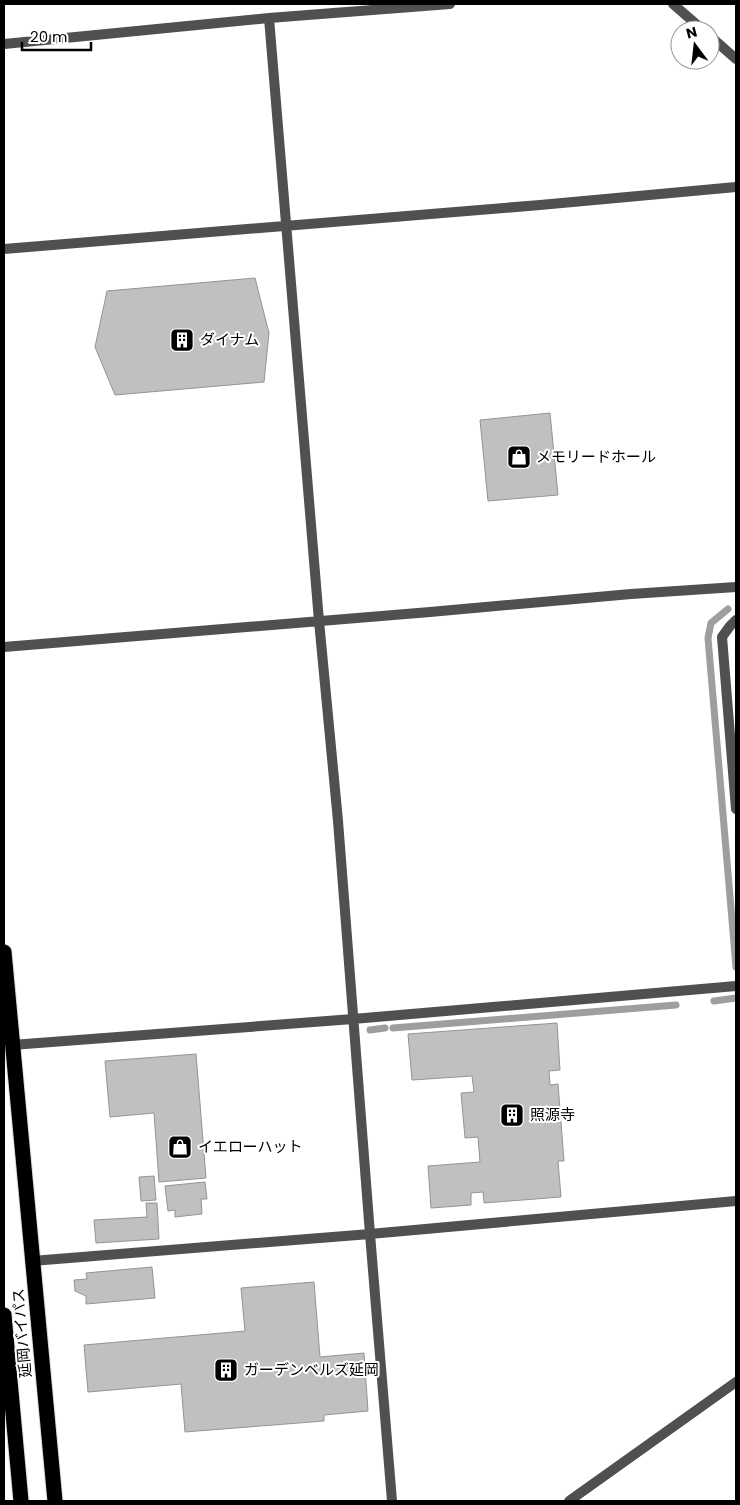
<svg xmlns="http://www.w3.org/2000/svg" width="740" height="1505" font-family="Poppins,'Noto Sans JP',sans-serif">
  <rect width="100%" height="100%" fill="#fff"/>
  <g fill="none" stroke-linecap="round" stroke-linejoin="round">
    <path stroke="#9e9e9e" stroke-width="7" d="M 728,609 L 711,623 L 708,638 L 736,967
      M 714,1001 L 736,998
      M 393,1028 L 676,1005
      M 370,1030 L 385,1028"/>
  </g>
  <path fill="#c0c0c0" stroke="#949494" d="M 255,278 L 269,333 L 264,382 L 115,395 L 95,347 L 107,291 Z
    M 550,413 L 558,495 L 488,501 L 480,420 Z
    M 557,1023 L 560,1070 L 549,1071 L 550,1085 L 558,1084 L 564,1161 L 558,1161 L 561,1197 L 484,1203 L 483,1192 L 471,1193 L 471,1205 L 431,1208 L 428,1166 L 480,1162 L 478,1137 L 465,1138 L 461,1093 L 474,1092 L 472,1076 L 412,1080 L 408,1034 Z
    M 196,1054 L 206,1178 L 159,1182 L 154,1113 L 110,1117 L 105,1061 Z
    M 154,1176 L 156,1200 L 141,1201 L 139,1177 Z
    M 205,1182 L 207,1199 L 201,1199 L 202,1214 L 175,1217 L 175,1210 L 168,1211 L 165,1186 Z
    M 146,1203 L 157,1203 L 159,1239 L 96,1243 L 94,1220 L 147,1217 Z
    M 152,1267 L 155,1298 L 86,1304 L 86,1296 L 75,1291 L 74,1280 L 87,1279 L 86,1273 Z
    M 314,1282 L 320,1357 L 364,1353 L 368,1411 L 324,1415 L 324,1421 L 185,1432 L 181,1384 L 88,1392 L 84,1345 L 245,1331 L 241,1288 Z"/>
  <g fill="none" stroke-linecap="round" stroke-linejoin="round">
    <g stroke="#dbdbdb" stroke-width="17">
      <path id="highway" d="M 4,952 L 55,1501
        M 4,1315 L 21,1501"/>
    </g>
    <path stroke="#505050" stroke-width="10" d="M 673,4 L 703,30
      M 269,18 L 319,621 L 338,821 L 370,1234 L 392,1501
      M 710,36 L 736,59
      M 4,44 L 269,18 L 450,4
      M 4,249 L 540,205 L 736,187
      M 736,620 L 730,626 L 722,637 L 736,809
      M 4,647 L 430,612 L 631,594 L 736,587
      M 12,1045 L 353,1019 L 736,986
      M 32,1261 L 370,1234 L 736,1201
      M 569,1501 L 736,1382"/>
    <use href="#highway" stroke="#000" stroke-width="15"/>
  </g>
  <defs>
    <g id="building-square" transform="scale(1.25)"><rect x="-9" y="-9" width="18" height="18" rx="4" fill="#000" stroke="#fff"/><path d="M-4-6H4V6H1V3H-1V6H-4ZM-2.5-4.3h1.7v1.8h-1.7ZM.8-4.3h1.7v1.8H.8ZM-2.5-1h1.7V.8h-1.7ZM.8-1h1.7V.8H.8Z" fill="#fff"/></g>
    <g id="shop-square" transform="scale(1.25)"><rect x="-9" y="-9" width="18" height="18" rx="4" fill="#000" stroke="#fff"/><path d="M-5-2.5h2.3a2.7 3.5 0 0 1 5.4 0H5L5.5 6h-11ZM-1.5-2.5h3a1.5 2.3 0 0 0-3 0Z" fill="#fff"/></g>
  </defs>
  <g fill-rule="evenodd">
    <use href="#building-square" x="182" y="340"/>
    <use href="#shop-square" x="519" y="457"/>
    <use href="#building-square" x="512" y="1115"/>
    <use href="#shop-square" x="180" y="1147"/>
    <use href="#building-square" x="226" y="1370"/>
  </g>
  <g text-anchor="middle" stroke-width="4" stroke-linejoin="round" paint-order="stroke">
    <g font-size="15" fill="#000" stroke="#fff" text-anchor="start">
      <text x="200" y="345">ダイナム</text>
      <text x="536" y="462">メモリードホール</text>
      <text x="530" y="1120">照源寺</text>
      <text x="198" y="1152">イエローハット</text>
      <text x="244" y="1375">ガーデンベルズ延岡</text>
    </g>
    <g font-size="15" fill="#000" stroke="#fff">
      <text transform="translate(22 1333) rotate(-95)" y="5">延岡バイパス</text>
    </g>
  </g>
  <rect width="740" height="1505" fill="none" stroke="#000000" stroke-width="10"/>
  <g transform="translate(695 45) rotate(345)"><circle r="24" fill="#ffffff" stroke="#999999"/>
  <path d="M0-4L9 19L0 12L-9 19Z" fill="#000000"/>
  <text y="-8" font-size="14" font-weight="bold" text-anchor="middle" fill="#000000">N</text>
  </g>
  <path d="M22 42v8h69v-8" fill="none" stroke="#000000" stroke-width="2.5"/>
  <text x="30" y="42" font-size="15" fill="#000000" stroke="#ffffff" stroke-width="4" paint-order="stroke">20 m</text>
</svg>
